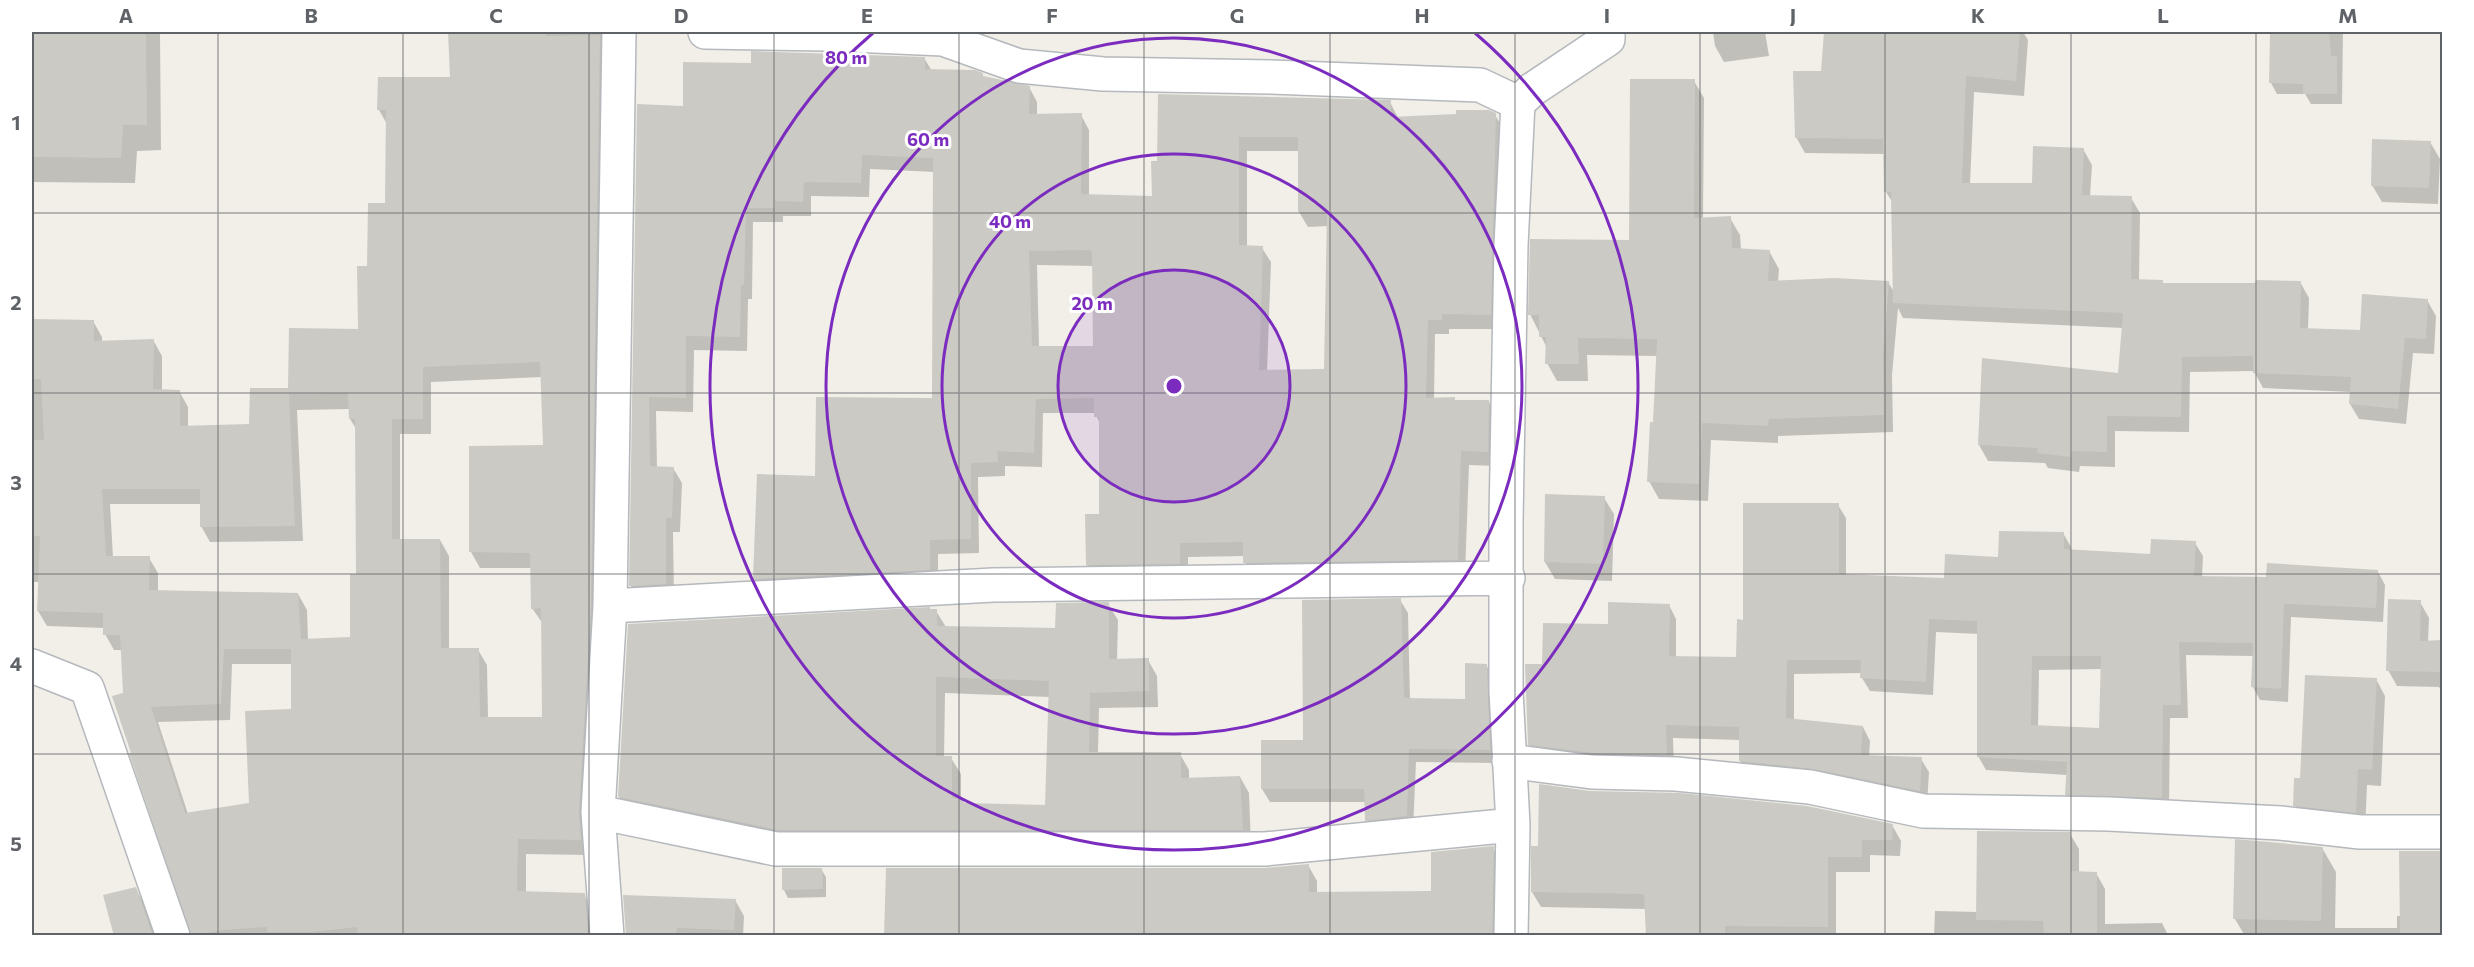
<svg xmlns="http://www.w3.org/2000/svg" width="2474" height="967" font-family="Commissioner,sans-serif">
  <rect width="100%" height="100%" fill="#f1efe8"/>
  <path fill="#0003" fill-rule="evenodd" d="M 32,32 L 160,32 L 161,150 L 137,151 L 135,183 L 32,182 Z
    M 450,32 L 618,32 L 589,855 L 526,854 L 526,893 L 584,895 L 593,910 L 595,936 L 195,936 L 124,694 L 122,650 L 114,650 L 105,634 L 105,628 L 47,626 L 38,611 L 39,582 L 32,582 L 32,321 L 93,321 L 102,337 L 102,342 L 153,340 L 162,356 L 162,391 L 179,391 L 188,407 L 188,427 L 250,425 L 359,331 L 368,267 L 387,205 L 387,124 L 379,110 L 452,78 ZM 542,377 L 544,447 L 471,447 L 471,552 L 480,568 L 532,568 L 532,608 L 543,624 L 544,718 L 488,718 L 487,665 L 478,650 L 449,650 L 449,556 L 440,540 L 400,540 L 400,434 L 431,434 L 431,382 ZM 350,409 L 350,419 L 357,430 L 358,576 L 352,639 L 308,640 L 307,610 L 298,594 L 158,592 L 158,573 L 149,558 L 113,557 L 110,504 L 201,504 L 201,526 L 210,542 L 303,541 L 297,410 ZM 232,664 L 293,664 L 293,710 L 251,804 L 188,814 L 158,722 L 230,720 Z
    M 1713,32 L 1765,32 L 1769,56 L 1724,62 L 1715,46 Z
    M 1825,32 L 2023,32 L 2028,40 L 2024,96 L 1974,92 L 1970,185 L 2033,185 L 2083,149 L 2092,165 L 2090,197 L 2131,198 L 2140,213 L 2139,281 L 2164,285 L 2257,285 L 2300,282 L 2309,298 L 2308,330 L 2361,332 L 2427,300 L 2436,316 L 2434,354 L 2413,353 L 2406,424 L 2359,419 L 2350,404 L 2351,392 L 2263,388 L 2254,371 L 2190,372 L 2189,432 L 2115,431 L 2115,467 L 2080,466 L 2079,472 L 2048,468 L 2045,463 L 1988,461 L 1979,445 L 1983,360 L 2120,375 L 2123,328 L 1903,318 L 1898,308 L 1892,375 L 1893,432 L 1778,436 L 1778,443 L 1711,440 L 1708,501 L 1659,499 L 1649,481 L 1658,356 L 1587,355 L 1588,381 L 1557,381 L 1547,363 L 1547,348 L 1530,314 L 1630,241 L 1694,81 L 1704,98 L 1703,219 L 1730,218 L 1740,235 L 1741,250 L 1769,251 L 1779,269 L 1778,282 L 1888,282 L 1894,292 L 1893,203 L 1886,192 L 1885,154 L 1805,153 L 1796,137 L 1822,72 Z
    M 2272,32 L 2343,32 L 2342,104 L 2311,104 L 2305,94 L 2277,94 L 2271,83 Z
    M 924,58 L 932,71 L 1029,87 L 1037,102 L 1037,115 L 1081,115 L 1089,130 L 1089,196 L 1153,198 L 1158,162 L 1160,95 L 1390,102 L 1398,118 L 1495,115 L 1504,130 L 1499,329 L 1449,329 L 1449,334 L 1435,334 L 1434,399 L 1489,402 L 1497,417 L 1496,466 L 1469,465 L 1465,574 L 1253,577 L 1245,562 L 1245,556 L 1188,557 L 1188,578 L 1096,579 L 1087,565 L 1101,515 L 1101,426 L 1095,413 L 1043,413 L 1042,467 L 1005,466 L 1005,476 L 978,477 L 979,553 L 938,554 L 938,584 L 763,594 L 754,579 L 759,476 L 817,478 L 934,400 L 935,172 L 870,169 L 869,197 L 811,196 L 811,216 L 783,216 L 783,222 L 753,222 L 752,299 L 748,299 L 747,351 L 694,350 L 693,412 L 656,411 L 657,468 L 673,468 L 682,483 L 680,532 L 673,532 L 674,598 L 639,600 L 631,586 L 638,105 L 684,108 L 752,64 ZM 1247,151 L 1300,151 L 1299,212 L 1308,227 L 1328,226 L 1325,371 L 1267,372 L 1271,262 L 1262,248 L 1247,247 ZM 1037,265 L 1094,266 L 1094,347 L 1039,347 Z
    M 2430,142 L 2440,159 L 2438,204 L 2382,202 L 2372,185 Z
    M 1604,498 L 1614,514 L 1612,581 L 1555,579 L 1545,562 Z
    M 1838,505 L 1846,518 L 1846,576 L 1946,579 L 2063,533 L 2071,547 L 2071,551 L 2152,555 L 2195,543 L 2203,556 L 2202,578 L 2267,579 L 2378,572 L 2385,585 L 2383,622 L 2291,617 L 2288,702 L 2260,700 L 2253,687 L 2254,656 L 2186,655 L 2188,718 L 2170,718 L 2169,811 L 2074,808 L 2066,794 L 2067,775 L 1986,770 L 1978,756 L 1979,634 L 1936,632 L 1933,695 L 1870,691 L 1862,678 L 1862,673 L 1794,674 L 1794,720 L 1863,727 L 1870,741 L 1869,757 L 1921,759 L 1929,772 L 1927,804 L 1748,774 L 1740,761 L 1741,740 L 1673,738 L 1674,768 L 1537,758 L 1529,744 L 1544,666 L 1609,626 L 1669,605 L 1676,619 L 1676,658 L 1738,659 L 1744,621 ZM 2102,669 L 2101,730 L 2038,727 L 2039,670 Z
    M 1400,600 L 1408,613 L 1410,700 L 1466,701 L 1486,665 L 1494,678 L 1497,763 L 1416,762 L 1413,829 L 1374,833 L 1366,820 L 1366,802 L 1270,802 L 1262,789 L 1305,741 Z
    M 2420,602 L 2429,618 L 2428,642 L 2442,642 L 2442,693 L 2439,687 L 2397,686 L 2388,670 Z
    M 1108,604 L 1118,620 L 1117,660 L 1148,660 L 1157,676 L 1158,707 L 1099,708 L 1098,753 L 1180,754 L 1189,770 L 1189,779 L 1240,777 L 1249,793 L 1251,846 L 788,846 L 628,813 L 619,797 L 931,611 L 936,611 L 946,627 L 1057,629 ZM 945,693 L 1050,697 L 1046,806 L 966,805 L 961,799 L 961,774 L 951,758 L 944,758 Z
    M 2376,679 L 2385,696 L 2381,786 L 2367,785 L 2365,829 L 2305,822 L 2295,805 L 2301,780 Z
    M 1892,825 L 1901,841 L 1900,856 L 1870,855 L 1870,872 L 1836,872 L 1836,936 L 1647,936 L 1646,909 L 1541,907 L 1532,892 Z
    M 2070,834 L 2079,849 L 2079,873 L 2096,873 L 2105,889 L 2105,924 L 2162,923 L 2168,935 L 2215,936 L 1934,936 L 1935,911 L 1978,912 Z
    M 1493,848 L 1502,863 L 1501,936 L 885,936 L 1265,869 L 1308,865 L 1317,881 L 1317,893 L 1432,893 Z
    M 2322,848 L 2336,872 L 2335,928 L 2397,928 L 2397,916 L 2401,916 L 2442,852 L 2442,936 L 2245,936 L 2235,919 Z
    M 783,869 L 821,869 L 826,877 L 826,897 L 788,898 L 784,890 Z
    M 135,888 L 145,905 L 155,936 L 116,936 Z
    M 624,896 L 735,900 L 744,916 L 743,936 L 627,936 Z"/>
  <path fill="#cccac5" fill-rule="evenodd" d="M 32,32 L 146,32 L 147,125 L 123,125 L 121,158 L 32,157 Z
    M 448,32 L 546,32 L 546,36 L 600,35 L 591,605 L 579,811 L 581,840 L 518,839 L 517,891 L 585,893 L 588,936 L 358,936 L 357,927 L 310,932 L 267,932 L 267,927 L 222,930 L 191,936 L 129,753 L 131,753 L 112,696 L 123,693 L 120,635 L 103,635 L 103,613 L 37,611 L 40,536 L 32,536 L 32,440 L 44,440 L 41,379 L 32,379 L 32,319 L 94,320 L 94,341 L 154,339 L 153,389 L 180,390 L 180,426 L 249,424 L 250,388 L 288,388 L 289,328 L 358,329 L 357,266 L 367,266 L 368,203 L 385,203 L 386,110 L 377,110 L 378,77 L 450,77 ZM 540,362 L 543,445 L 469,446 L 469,552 L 530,553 L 531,609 L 541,608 L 542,717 L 480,717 L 479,648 L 441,648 L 440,539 L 392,539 L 392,419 L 423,419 L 423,367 ZM 348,393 L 349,419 L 355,419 L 356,574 L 350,574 L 350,637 L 301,639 L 298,593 L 149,590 L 150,556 L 106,556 L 102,489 L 200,489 L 200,527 L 295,526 L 289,394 ZM 224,649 L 291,649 L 291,709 L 245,711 L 249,803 L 185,813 L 151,707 L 221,704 Z
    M 1824,32 L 1894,32 L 1894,34 L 2020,32 L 2016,81 L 1966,76 L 1962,183 L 2032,183 L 2033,146 L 2084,148 L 2082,195 L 2132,196 L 2131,279 L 2163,280 L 2163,283 L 2255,283 L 2256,280 L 2301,281 L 2300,328 L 2360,330 L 2362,294 L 2428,299 L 2426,339 L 2405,338 L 2398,409 L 2349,404 L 2351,377 L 2253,373 L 2253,356 L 2182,357 L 2181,417 L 2107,416 L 2107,452 L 2071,451 L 2071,457 L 2037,453 L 2038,448 L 1978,445 L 1982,358 L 2118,373 L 2123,313 L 1893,303 L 1891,192 L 1884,192 L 1883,139 L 1795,138 L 1793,71 L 1821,71 Z
    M 2270,32 L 2329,32 L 2331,56 L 2337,56 L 2337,94 L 2303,94 L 2303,84 L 2269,83 Z
    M 751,51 L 925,57 L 925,69 L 975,70 L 983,73 L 983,76 L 1030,86 L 1029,114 L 1082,113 L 1081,194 L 1152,196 L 1151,161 L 1157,161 L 1158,94 L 1391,100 L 1390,117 L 1456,114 L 1456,110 L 1489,110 L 1496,113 L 1491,315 L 1442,314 L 1442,320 L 1428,320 L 1426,398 L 1455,397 L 1455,400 L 1489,400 L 1488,452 L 1461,451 L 1458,560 L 1243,563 L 1243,542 L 1180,543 L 1180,564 L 1086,565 L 1085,514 L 1099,514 L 1099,417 L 1094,417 L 1094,398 L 1036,399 L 1034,453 L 997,451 L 998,462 L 971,463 L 971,539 L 930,540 L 930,570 L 753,579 L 757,474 L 815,476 L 816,397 L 932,398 L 933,158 L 862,155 L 861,183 L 804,182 L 803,202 L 775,201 L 775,208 L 746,208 L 744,285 L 741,285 L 740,337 L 686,336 L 686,398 L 649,397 L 650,466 L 674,467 L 672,518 L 666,518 L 666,584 L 629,586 L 637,104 L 683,106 L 683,62 L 751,63 ZM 1239,137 L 1298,137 L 1298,212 L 1327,212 L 1324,369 L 1259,370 L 1263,246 L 1239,245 ZM 1090,250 L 1092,252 L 1093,346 L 1032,346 L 1029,251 Z
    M 1630,79 L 1695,79 L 1694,218 L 1731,216 L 1732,248 L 1770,250 L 1768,281 L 1835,278 L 1889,281 L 1883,356 L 1884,415 L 1769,419 L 1768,426 L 1702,423 L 1699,484 L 1647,482 L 1650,422 L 1653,422 L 1657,339 L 1578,338 L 1579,364 L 1545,364 L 1546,337 L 1539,337 L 1539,315 L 1528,315 L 1530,239 L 1629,240 Z
    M 2372,139 L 2431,141 L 2429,188 L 2371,186 Z
    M 1545,494 L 1605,496 L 1603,564 L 1544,562 Z
    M 1743,503 L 1839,503 L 1839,574 L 1944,578 L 1945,554 L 1998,557 L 1999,531 L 2064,532 L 2064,549 L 2150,554 L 2151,539 L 2196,541 L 2194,576 L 2266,577 L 2267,563 L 2378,570 L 2376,608 L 2284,604 L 2281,689 L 2251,687 L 2253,643 L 2179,642 L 2181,705 L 2163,705 L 2162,798 L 2065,795 L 2067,762 L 1977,757 L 1977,621 L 1929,619 L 1926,682 L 1860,678 L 1861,660 L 1787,660 L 1786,718 L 1863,726 L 1861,755 L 1922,757 L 1920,791 L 1814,769 L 1739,761 L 1739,727 L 1666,725 L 1667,755 L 1593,753 L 1528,745 L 1525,664 L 1542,664 L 1543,623 L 1608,624 L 1608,602 L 1670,604 L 1669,656 L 1736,657 L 1737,619 L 1743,620 ZM 2032,656 L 2101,656 L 2099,728 L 2031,725 Z
    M 1401,598 L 1404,698 L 1465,699 L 1465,663 L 1487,664 L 1490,750 L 1409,749 L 1407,816 L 1365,821 L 1364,789 L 1261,789 L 1261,740 L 1303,740 L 1302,600 Z
    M 2388,599 L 2421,600 L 2420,641 L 2442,640 L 2442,672 L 2386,671 Z
    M 1109,602 L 1109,659 L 1149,658 L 1149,691 L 1090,693 L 1089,752 L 1181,752 L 1181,778 L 1240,776 L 1243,830 L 778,830 L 618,797 L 628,624 L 930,607 L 930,609 L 937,609 L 937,626 L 1055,628 L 1056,603 ZM 936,677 L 1049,681 L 1045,805 L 963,803 L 964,798 L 952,798 L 952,756 L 936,756 Z
    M 2305,675 L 2377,678 L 2372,770 L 2358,769 L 2356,813 L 2293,806 L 2294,778 L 2300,778 Z
    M 1539,784 L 1590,791 L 1680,793 L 1807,806 L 1893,824 L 1892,840 L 1862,840 L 1862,857 L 1828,857 L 1828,927 L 1725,926 L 1725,936 L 1646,936 L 1644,894 L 1531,892 L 1531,846 L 1538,846 Z
    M 1977,831 L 2071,832 L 2071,871 L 2097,872 L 2097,936 L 2044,936 L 2043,921 L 1976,920 Z
    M 2235,839 L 2323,847 L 2321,921 L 2233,919 Z
    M 1494,846 L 1492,936 L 884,936 L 886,868 L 1265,868 L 1309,864 L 1309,892 L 1431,891 L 1431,852 Z
    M 2399,851 L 2442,851 L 2441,936 L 2400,936 Z
    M 782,868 L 822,868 L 823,889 L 782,890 Z
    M 136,887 L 153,936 L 114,936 L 103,895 Z
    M 623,895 L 736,899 L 734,930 L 677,928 L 676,935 L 626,935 Z"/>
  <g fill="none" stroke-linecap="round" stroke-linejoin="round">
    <g stroke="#b5b8bc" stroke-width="36">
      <path id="minor" d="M 705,32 L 829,34 L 943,39 L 1019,66 L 1103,74 L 1271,77 L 1480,85 L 1518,103
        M 610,606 L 993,585 L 1508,578
        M 32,666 L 87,688 L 173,936
        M 1509,761 L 1592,772 L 1676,774 L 1810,787 L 1923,811 L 2109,814 L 2280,823 L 2360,832 L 2442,832
        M 598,812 L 776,849 L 1265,849 L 1513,825
        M 607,936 L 598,812 L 610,606 L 619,32
        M 1511,936 L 1513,825 L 1506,691 L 1506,520 L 1511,245 L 1518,103 L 1533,89 L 1608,39 L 1608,32"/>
    </g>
    <use href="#minor" stroke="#fff" stroke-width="33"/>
  </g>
  <path fill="none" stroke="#5f6368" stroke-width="1.5" stroke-opacity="0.55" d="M 218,32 L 218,936M 403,32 L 403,936M 589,32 L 589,936M 774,32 L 774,936M 959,32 L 959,936M 1144,32 L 1144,936M 1330,32 L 1330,936M 1515,32 L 1515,936M 1700,32 L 1700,936M 1885,32 L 1885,936M 2071,32 L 2071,936M 2256,32 L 2256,936M 32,213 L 2442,213M 32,393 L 2442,393M 32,574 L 2442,574M 32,754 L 2442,754"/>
  <circle cx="1174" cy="386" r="116" fill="#7b2cbf" fill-opacity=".12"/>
  <g fill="none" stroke="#7b2cbf" stroke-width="3">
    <circle cx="1174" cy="386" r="116"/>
    <circle cx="1174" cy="386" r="232"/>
    <circle cx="1174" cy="386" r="348"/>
    <path d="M1475 33A464 464 0 1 1 873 33"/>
  </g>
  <circle cx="1174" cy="386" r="9" fill="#7b2cbf" stroke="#fff" stroke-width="3"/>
  <g font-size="18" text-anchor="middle" font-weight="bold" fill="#7b2cbf" stroke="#fff" stroke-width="6" stroke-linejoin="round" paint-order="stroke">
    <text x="846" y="64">80 m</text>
    <text x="928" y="146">60 m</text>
    <text x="1010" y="228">40 m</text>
    <text x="1092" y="310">20 m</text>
  </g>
  <rect width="2474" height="967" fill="none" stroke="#ffffff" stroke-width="66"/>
  <rect x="33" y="33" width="2408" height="901" fill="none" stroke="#5f6368" stroke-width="2"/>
  <g font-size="20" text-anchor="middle" font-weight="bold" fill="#5f6368">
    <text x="126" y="23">A</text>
    <text x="311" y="23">B</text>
    <text x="496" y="23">C</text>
    <text x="681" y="23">D</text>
    <text x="867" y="23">E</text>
    <text x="1052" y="23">F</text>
    <text x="1237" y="23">G</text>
    <text x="1422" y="23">H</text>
    <text x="1607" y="23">I</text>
    <text x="1793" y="23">J</text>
    <text x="1978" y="23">K</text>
    <text x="2163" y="23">L</text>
    <text x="2348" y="23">M</text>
    <text x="16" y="130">1</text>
    <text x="16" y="310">2</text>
    <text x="16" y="490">3</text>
    <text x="16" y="671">4</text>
    <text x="16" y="851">5</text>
  </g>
</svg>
